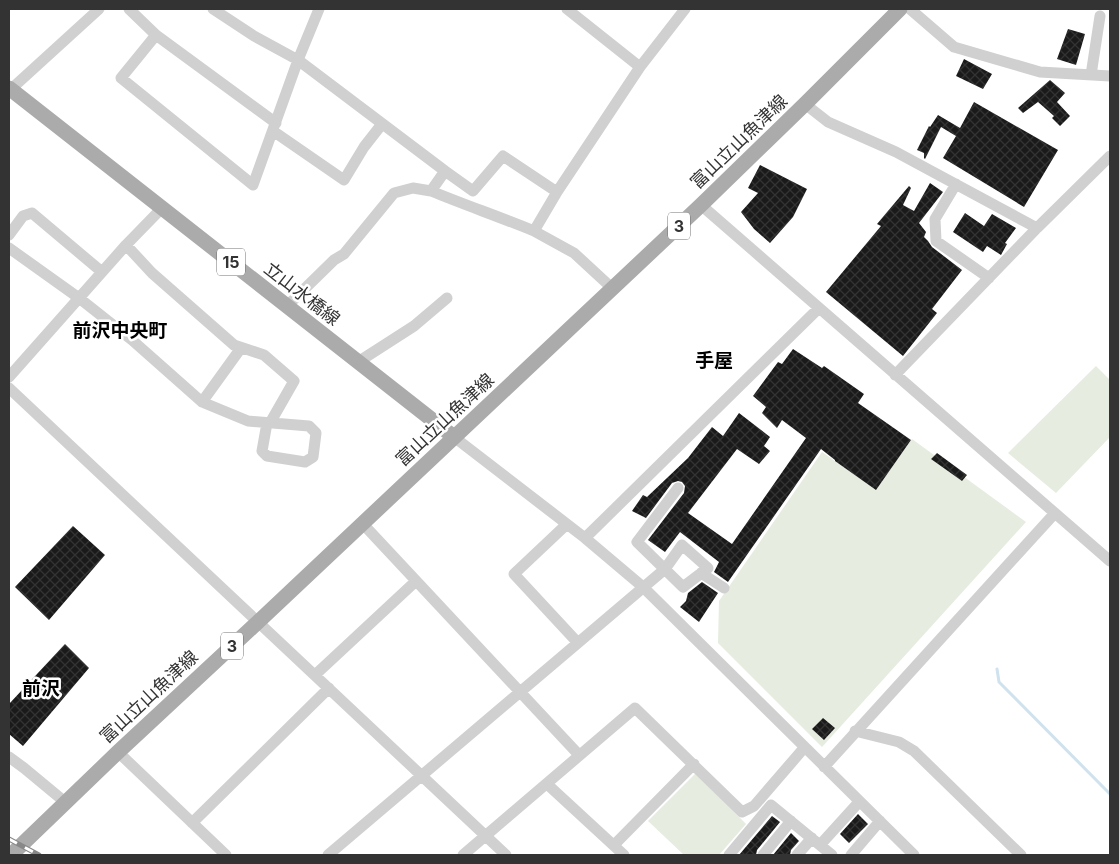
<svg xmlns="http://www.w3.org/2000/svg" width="1119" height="864" font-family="Inter,'Noto Sans JP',sans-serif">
  <defs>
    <pattern id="building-cross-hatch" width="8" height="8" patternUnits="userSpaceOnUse" patternTransform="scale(1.25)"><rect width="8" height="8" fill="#1a1a1a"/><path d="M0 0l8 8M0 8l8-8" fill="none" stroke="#333"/></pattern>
  </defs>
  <rect width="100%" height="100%" fill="#fff"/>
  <path fill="#e6ecdf" d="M 1096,366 L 1110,380 L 1110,437 L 1056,493 L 1008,453 Z
    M 912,439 L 1026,522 L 822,747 L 718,643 L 719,601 L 822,452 L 876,489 Z
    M 696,773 L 746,824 L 719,855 L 684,855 L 648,821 Z"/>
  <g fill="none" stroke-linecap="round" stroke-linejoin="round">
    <path stroke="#cfe2ee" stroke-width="3" d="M 997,669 L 999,682 L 1110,794"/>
  </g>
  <path fill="url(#building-cross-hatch)" d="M 1068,29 L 1085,34 L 1076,65 L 1057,59 Z
    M 964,59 L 992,74 L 983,89 L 956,76 Z
    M 1050,80 L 1065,93 L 1057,102 L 1070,116 L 1060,126 L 1052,118 L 1054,116 L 1038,102 L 1023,113 L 1018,108 Z
    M 974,102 L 1058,150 L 1024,207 L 943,158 L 956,136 L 941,127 L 925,159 L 924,158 L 924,153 L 917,150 L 929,126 L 930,127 L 938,115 L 960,128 Z
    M 760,165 L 807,189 L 793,217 L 770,243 L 754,229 L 741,212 L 758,193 L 748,188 Z
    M 930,183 L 943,192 L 919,223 L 926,232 L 924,237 L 928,241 L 932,247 L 962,270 L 932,309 L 937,313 L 903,356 L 826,292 L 881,226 L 877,224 L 909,186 L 911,188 L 903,205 L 914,211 Z
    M 965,213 L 984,226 L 992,214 L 1016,228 L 1005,243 L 1007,244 L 1001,255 L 987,246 L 983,252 L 953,232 Z
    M 793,349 L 822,368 L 824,366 L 864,394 L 858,403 L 911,440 L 876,490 L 835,461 L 835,460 L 821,449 L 728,582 L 714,572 L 719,562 L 680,532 L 665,552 L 648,540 L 684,493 L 685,486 L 682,482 L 678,481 L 672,483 L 646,518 L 632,511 L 643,495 L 647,497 L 688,458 L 712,427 L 723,436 L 739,413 L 770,437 L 764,446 L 770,451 L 759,464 L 737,449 L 688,513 L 732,544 L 806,438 L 782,420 L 777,428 L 762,413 L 766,407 L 753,396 L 778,362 L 782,364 Z
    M 937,453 L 967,475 L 962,481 L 931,459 Z
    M 73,526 L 105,555 L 49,620 L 15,587 Z
    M 702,582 L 718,593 L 699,622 L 680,607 L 686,601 L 688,593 Z
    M 65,644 L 89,668 L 23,746 L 9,734 L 9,704 Z
    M 823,718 L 835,728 L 824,740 L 812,729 Z
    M 858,814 L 868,824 L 849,843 L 840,834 Z
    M 772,816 L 780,822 L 757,850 L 756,855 L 739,855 Z
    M 791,833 L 799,841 L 791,850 L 790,855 L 773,855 Z"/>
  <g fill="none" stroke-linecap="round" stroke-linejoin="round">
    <path stroke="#d0d0d0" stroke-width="11" d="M 129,9 L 156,35 L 121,78 L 253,185 L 298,60 L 319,9
      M 213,9 L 254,36 L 298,60 L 445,171 L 473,191 L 503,156 L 557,192
      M 567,9 L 640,67
      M 910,9 L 954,47 L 1040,72 L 1110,76
      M 156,35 L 276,123
      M 1091,75 L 1100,16
      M 9,91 L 99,9
      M 805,104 L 828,122 L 896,152 L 1037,228
      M 273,131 L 344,180 L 364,147 L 382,124
      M 956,184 L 935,219 L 936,241 L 989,278
      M 431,191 C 465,205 500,217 534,231
      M 701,205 L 1110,561
      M 9,235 L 23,216 L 32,213 L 102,272
      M 126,245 L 152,273 L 234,345 L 264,355 L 294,381 L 270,423
      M 9,248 L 79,298 L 132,340 L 202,402 L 248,421 L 309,426 L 316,433 L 313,457 L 305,462 L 267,456 L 262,451 L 267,423
      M 613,289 L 574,253 L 534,231 L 557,192 L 640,67 L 685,9
      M 287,306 L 334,260 L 344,254 L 394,193 L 413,188 L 431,191 L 445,171
      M 358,362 L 414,326 L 447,298
      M 895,375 L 1037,228 L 1110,156
      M 9,377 L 126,245 L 162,208
      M 9,388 C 175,543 341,698 506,855
      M 202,402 L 241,348
      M 454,437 L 585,538 L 643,587 L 914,855
      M 363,524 L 579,755
      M 567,524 L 514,574 L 578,643
      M 585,538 L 819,308
      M 701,573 L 724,588
      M 315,675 L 416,581
      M 855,731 L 899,742 L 914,751 L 1021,855
      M 118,752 L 226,855
      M 9,757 L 24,768 L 65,802
      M 824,767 L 1055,513
      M 547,784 L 624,855
      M 192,823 L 329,688
      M 614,845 L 694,764
      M 820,845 L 859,802
      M 328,855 L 665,569 L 682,545 L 708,568 L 683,587 L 637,542 L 678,488
      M 463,855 L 635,708 L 742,812 L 754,806 L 804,748
      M 729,855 L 771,805 L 832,855
      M 763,855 L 791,821
      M 797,855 L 812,838
      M 851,855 L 880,821"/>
    <path stroke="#ababab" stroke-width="15" d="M 9,88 L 454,437
      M 11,855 L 118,752 L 259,621 L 701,205 L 805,104 L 900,9"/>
    <g stroke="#888" stroke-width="5">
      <path id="rail" d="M 9,839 L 39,855"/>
    </g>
    <use href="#rail" stroke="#fff" stroke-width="3" stroke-dasharray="9" stroke-linecap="butt"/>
  </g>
  <g text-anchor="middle" stroke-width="5" stroke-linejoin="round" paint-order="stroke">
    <g fill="#fff" stroke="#707070" stroke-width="1">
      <rect x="668" y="212.5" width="22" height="27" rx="4"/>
      <rect x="217" y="248.5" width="28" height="27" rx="4"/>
      <rect x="221" y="632.5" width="22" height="27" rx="4"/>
    </g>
    <g font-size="16" font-weight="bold" fill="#333">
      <text x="679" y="232">3</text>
      <text x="231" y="268">15</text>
      <text x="232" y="652">3</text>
    </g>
    <g font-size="18" fill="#333" stroke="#fff">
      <text transform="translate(739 142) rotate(-44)" y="6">富山立山魚津線</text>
      <text transform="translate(302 294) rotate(38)" y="6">立山水橋線</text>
      <text transform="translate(445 420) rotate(-43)" y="6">富山立山魚津線</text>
      <text transform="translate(149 697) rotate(-43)" y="6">富山立山魚津線</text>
    </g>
    <g font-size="19" font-weight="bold" fill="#000" stroke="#fff">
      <text x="120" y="337">前沢中央町</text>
      <text x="714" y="367">手屋</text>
      <text x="41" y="695">前沢</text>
    </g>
  </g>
  <rect width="1119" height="864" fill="none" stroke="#333333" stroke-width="20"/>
</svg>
